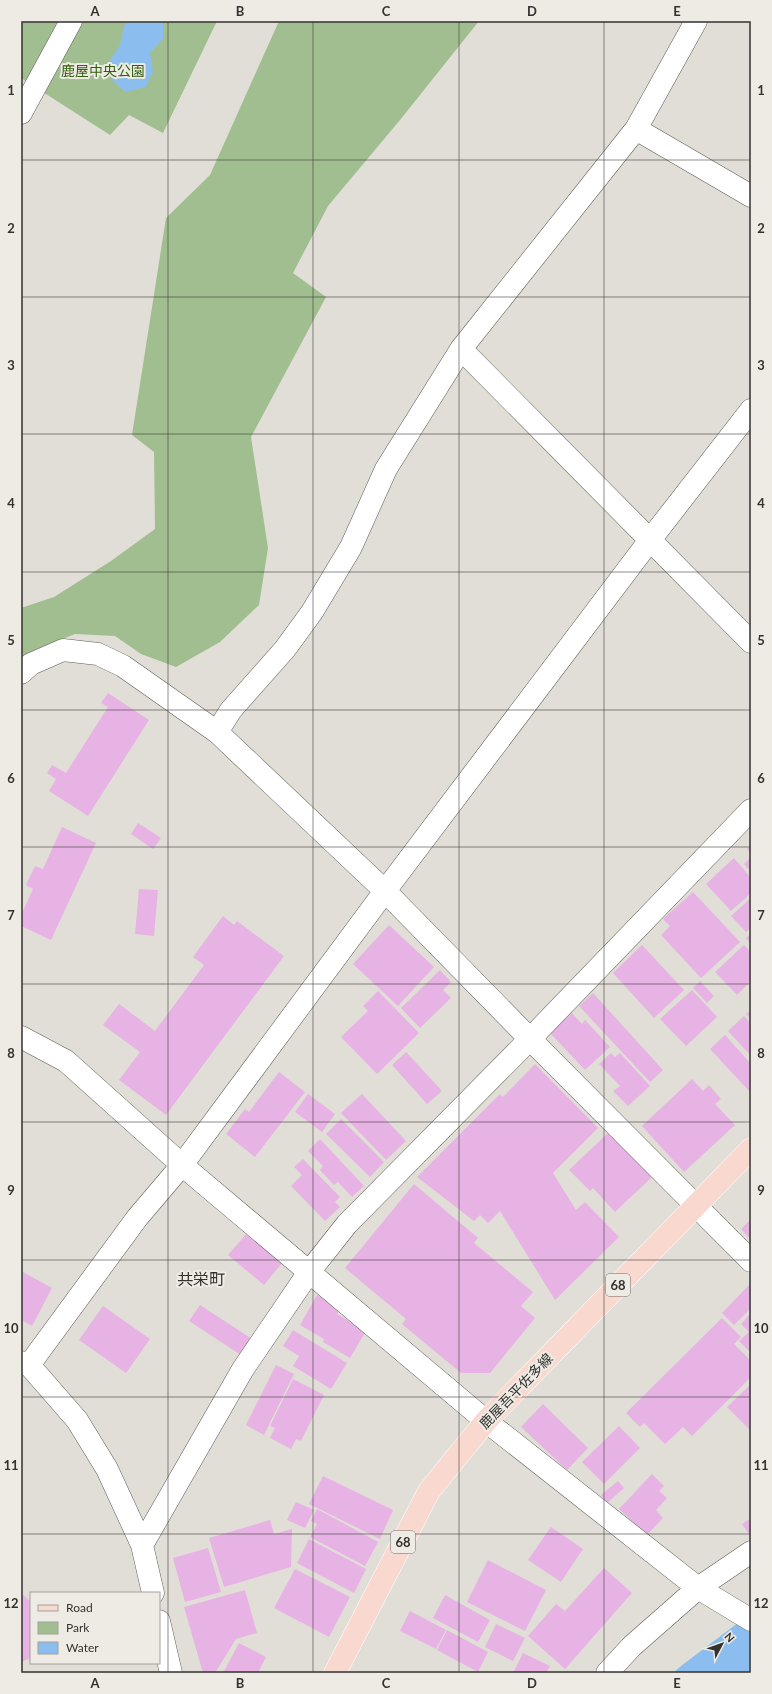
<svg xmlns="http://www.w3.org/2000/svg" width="772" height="1694" font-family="Lato,'Noto Sans JP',sans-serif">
  <rect width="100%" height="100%" fill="#e1ded7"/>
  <path fill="#a0be8f" d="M 21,21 L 217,21 L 163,133 L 129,115 L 110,135 L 21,78 Z
    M 279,21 L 479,21 L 400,120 L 328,206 L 293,273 L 326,297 L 251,437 L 268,548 L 259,605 L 220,642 L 176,667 L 141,654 L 115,636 L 75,634 L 37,649 L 21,663 L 21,608 L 54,597 L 111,561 L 155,529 L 154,452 L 132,435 L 166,218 L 210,175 Z"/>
  <path fill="#8bbeee" d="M 128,21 L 164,21 L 163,39 L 150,53 L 153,71 L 146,87 L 125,92 L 112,80 L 110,60 L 120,45 L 124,26 Z
    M 751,1613 L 751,1673 L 673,1673 L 681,1666 Z"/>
  <path fill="#e7b3e4" d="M 108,693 L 149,720 L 88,816 L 49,791 L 56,779 L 47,773 L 52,765 L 66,773 L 108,707 L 101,703 Z
    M 138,823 L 161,838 L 153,849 L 131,834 Z
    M 62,827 L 96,843 L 51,940 L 21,926 L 21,915 L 33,889 L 26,885 L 35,866 L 43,869 Z
    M 751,845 L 751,854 L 747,849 Z
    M 751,857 L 751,872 L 744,864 Z
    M 734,858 L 751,878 L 751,893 L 731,911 L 706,884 Z
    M 139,889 L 158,890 L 154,936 L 135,934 Z
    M 693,892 L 740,942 L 701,978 L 661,935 L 670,926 L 663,919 Z
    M 751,898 L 751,928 L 746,932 L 731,916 Z
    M 223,916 L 234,925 L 237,921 L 284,956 L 166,1115 L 119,1080 L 140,1052 L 103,1025 L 119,1004 L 155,1031 L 204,965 L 193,957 Z
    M 389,925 L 434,967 L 398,1006 L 353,964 Z
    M 751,934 L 751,944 L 746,938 Z
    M 642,945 L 684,990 L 654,1018 L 613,973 Z
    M 744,945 L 751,952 L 751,981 L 737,995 L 715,972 Z
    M 440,970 L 451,982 L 443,990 L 451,998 L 420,1028 L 401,1008 Z
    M 700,981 L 714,996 L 707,1003 L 693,988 Z
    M 692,990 L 717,1017 L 686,1046 L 660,1019 Z
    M 378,991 L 419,1033 L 377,1074 L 341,1037 L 368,1011 L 363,1006 Z
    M 593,993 L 663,1070 L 650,1082 L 579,1006 Z
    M 751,1010 L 751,1019 L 746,1014 Z
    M 572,1013 L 582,1024 L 585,1020 L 610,1047 L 585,1070 L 550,1033 Z
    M 744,1016 L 751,1024 L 751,1056 L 728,1031 Z
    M 725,1035 L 751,1064 L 751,1093 L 710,1049 Z
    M 406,1052 L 442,1091 L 427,1104 L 392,1065 Z
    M 611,1053 L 615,1057 L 620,1053 L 650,1086 L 628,1106 L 613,1091 L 620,1086 L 599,1064 Z
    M 535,1064 L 598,1128 L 553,1173 L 576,1210 L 585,1202 L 619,1237 L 555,1300 L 500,1211 L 488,1223 L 480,1215 L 474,1221 L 417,1177 L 500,1094 L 503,1097 Z
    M 279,1072 L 305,1092 L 255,1157 L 226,1134 L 245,1109 L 249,1112 Z
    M 692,1079 L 703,1091 L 709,1085 L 721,1099 L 715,1104 L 735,1125 L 684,1172 L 642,1126 Z
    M 308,1094 L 335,1114 L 322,1132 L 295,1112 Z
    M 362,1094 L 406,1141 L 386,1160 L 341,1113 Z
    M 341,1119 L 384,1162 L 370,1177 L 326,1134 Z
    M 610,1131 L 652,1177 L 615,1212 L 593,1188 L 590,1191 L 569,1170 Z
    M 320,1139 L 364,1186 L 352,1197 L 338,1182 L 334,1185 L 320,1170 L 323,1166 L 308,1151 Z
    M 303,1159 L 340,1197 L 335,1202 L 340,1207 L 325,1221 L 291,1186 L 302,1175 L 294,1167 Z
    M 414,1184 L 478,1238 L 474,1243 L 533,1292 L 521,1306 L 535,1318 L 490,1373 L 461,1373 L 402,1324 L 406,1319 L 345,1268 Z
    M 751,1219 L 751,1240 L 741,1229 Z
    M 248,1232 L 283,1262 L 264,1285 L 228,1255 Z
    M 21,1271 L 52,1288 L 32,1326 L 21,1320 Z
    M 751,1283 L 751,1308 L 734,1325 L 722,1313 Z
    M 317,1295 L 340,1309 L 337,1314 L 366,1331 L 350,1358 L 323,1342 L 324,1339 L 300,1325 Z
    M 200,1305 L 252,1339 L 241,1355 L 189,1321 Z
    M 103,1306 L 150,1339 L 126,1373 L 79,1340 Z
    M 751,1313 L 751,1353 L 739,1341 L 749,1332 L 741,1324 Z
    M 722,1318 L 741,1337 L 734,1344 L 751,1361 L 751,1377 L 692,1436 L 683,1427 L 665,1444 L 644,1423 L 640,1427 L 626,1413 Z
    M 293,1330 L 347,1363 L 331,1389 L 293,1366 L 299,1356 L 283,1346 Z
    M 276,1365 L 294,1374 L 264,1435 L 246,1425 Z
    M 293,1379 L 324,1395 L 301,1441 L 296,1439 L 291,1449 L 270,1438 L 275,1428 L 270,1426 Z
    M 751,1384 L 751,1431 L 727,1407 Z
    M 543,1404 L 588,1448 L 567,1470 L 521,1427 Z
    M 619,1426 L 640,1448 L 604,1484 L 582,1462 Z
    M 652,1474 L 664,1486 L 659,1491 L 667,1498 L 656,1510 L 663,1518 L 647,1535 L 619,1509 Z
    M 323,1476 L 393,1510 L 380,1539 L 309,1504 Z
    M 618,1481 L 624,1488 L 607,1503 L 601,1495 Z
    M 296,1502 L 314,1510 L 305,1528 L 287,1520 Z
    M 317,1509 L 378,1542 L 365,1566 L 310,1537 L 317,1524 L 311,1521 Z
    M 751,1518 L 751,1537 L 742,1524 Z
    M 270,1520 L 274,1534 L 292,1529 L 291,1567 L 224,1587 L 209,1538 Z
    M 551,1527 L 583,1549 L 561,1582 L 528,1560 Z
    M 309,1539 L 366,1569 L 354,1593 L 297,1563 Z
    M 208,1548 L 221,1592 L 185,1602 L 173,1558 Z
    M 488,1560 L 546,1590 L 525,1631 L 467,1602 Z
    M 604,1568 L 632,1593 L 565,1669 L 528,1636 L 556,1604 L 565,1611 Z
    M 295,1569 L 350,1597 L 329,1637 L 274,1608 Z
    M 245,1590 L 257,1633 L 236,1639 L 215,1673 L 203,1673 L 184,1607 Z
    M 21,1593 L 31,1602 L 31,1658 L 21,1662 Z
    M 445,1595 L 490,1620 L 478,1642 L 433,1618 Z
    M 410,1611 L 446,1630 L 436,1649 L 400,1631 Z
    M 496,1624 L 525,1638 L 513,1661 L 485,1647 Z
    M 447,1630 L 488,1652 L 478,1672 L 437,1650 Z
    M 239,1643 L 266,1657 L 258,1673 L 223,1673 Z
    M 523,1653 L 550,1666 L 546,1673 L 513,1673 Z"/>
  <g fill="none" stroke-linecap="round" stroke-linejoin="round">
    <g stroke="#5f5c56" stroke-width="23">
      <path id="minor" d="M 21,113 L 71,21
        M 636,129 L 751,196
        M 461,349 L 751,642
        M 21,673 L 31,664 L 63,650 L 98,654 L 123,666 L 217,732 L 385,891 L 530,1039 L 751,1261
        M 217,732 L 231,710 L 285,649 L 312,612 L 351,547 L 386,469 L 461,349 L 636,129 L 696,21
        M 21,1037 L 66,1061 L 182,1165 L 486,1421 L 698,1588 L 751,1620
        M 21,1362 L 29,1365 L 77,1420 L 107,1469 L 142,1545 L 153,1593
        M 29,1365 L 137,1218 L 182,1165 L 385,891 L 650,540 L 751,410
        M 142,1545 L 243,1369 L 309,1272 L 347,1224 L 530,1039 L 751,810
        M 159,1621 L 171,1673
        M 607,1673 L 632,1646 L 698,1588 L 751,1552"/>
    </g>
    <g stroke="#fff" stroke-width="23">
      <path id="major" d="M 335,1673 L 429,1491 L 486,1421 L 751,1149"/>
    </g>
    <use href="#minor" stroke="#fff" stroke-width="22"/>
    <use href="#major" stroke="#f9d9cf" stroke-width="22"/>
  </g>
  <path fill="none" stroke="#33322f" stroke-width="1" stroke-opacity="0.55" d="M 168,21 L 168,1673M 313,21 L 313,1673M 459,21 L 459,1673M 604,21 L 604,1673M 21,160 L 751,160M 21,297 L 751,297M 21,434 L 751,434M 21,572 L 751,572M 21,710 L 751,710M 21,847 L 751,847M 21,984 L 751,984M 21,1122 L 751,1122M 21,1260 L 751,1260M 21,1397 L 751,1397M 21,1534 L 751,1534"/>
  <g text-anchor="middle" stroke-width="4" stroke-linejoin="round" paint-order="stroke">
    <g fill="#eeebe5" stroke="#6b6a66" stroke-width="1">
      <rect x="606" y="1274" width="24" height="22" rx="3"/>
      <rect x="391" y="1531" width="24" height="22" rx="3"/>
    </g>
    <g font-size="13" font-weight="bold" fill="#33322f">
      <text x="618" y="1290">68</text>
      <text x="403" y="1547">68</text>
    </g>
    <g font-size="14" fill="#325e0d" stroke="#eeebe5">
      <text x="103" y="76">鹿屋中央公園</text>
    </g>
    <g font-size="14" fill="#33322f" stroke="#eeebe5">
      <text transform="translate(516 1391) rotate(-46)" y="5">鹿屋吾平佐多線</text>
    </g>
    <g font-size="16" fill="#33322f" stroke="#eeebe5">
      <text x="201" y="1285">共栄町</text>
    </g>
  </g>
  <rect width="772" height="1694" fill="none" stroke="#eeebe5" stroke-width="44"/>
  <rect x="30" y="1592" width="130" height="72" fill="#eeebe5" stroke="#a3a19c"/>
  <rect x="38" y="1605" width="20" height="6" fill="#f9d9cf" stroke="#a3a19c"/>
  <text x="66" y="1612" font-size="12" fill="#33322f">Road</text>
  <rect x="38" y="1622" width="20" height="12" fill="#a0be8f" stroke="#a3a19c"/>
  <text x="66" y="1632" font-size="12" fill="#33322f">Park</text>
  <rect x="38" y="1642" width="20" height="12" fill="#8bbeee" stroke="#a3a19c"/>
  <text x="66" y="1652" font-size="12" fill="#33322f">Water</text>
  <g transform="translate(722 1644) rotate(49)" stroke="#eeebe5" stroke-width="3" paint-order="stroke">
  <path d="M0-3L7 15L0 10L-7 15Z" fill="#33322f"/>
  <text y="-6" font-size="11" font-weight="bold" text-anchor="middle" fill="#33322f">N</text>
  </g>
  <rect x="22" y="22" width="728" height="1650" fill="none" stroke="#33322f" stroke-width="1.5"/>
  <g font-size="13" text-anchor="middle" font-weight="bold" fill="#33322f">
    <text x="95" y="16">A</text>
    <text x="240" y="16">B</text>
    <text x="386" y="16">C</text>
    <text x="532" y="16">D</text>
    <text x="677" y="16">E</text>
    <text x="11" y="95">1</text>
    <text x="761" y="95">1</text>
    <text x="11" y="233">2</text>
    <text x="761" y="233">2</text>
    <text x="11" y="370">3</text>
    <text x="761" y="370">3</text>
    <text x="11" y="508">4</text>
    <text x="761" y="508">4</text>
    <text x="11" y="645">5</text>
    <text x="761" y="645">5</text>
    <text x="11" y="783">6</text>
    <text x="761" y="783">6</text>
    <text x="11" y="920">7</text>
    <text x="761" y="920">7</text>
    <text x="11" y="1058">8</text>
    <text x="761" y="1058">8</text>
    <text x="11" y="1195">9</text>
    <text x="761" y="1195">9</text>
    <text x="11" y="1333">10</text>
    <text x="761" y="1333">10</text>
    <text x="11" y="1470">11</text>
    <text x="761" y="1470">11</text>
    <text x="11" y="1608">12</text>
    <text x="761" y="1608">12</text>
    <text x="95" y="1688">A</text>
    <text x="240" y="1688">B</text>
    <text x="386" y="1688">C</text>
    <text x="532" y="1688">D</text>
    <text x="677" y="1688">E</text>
  </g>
</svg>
